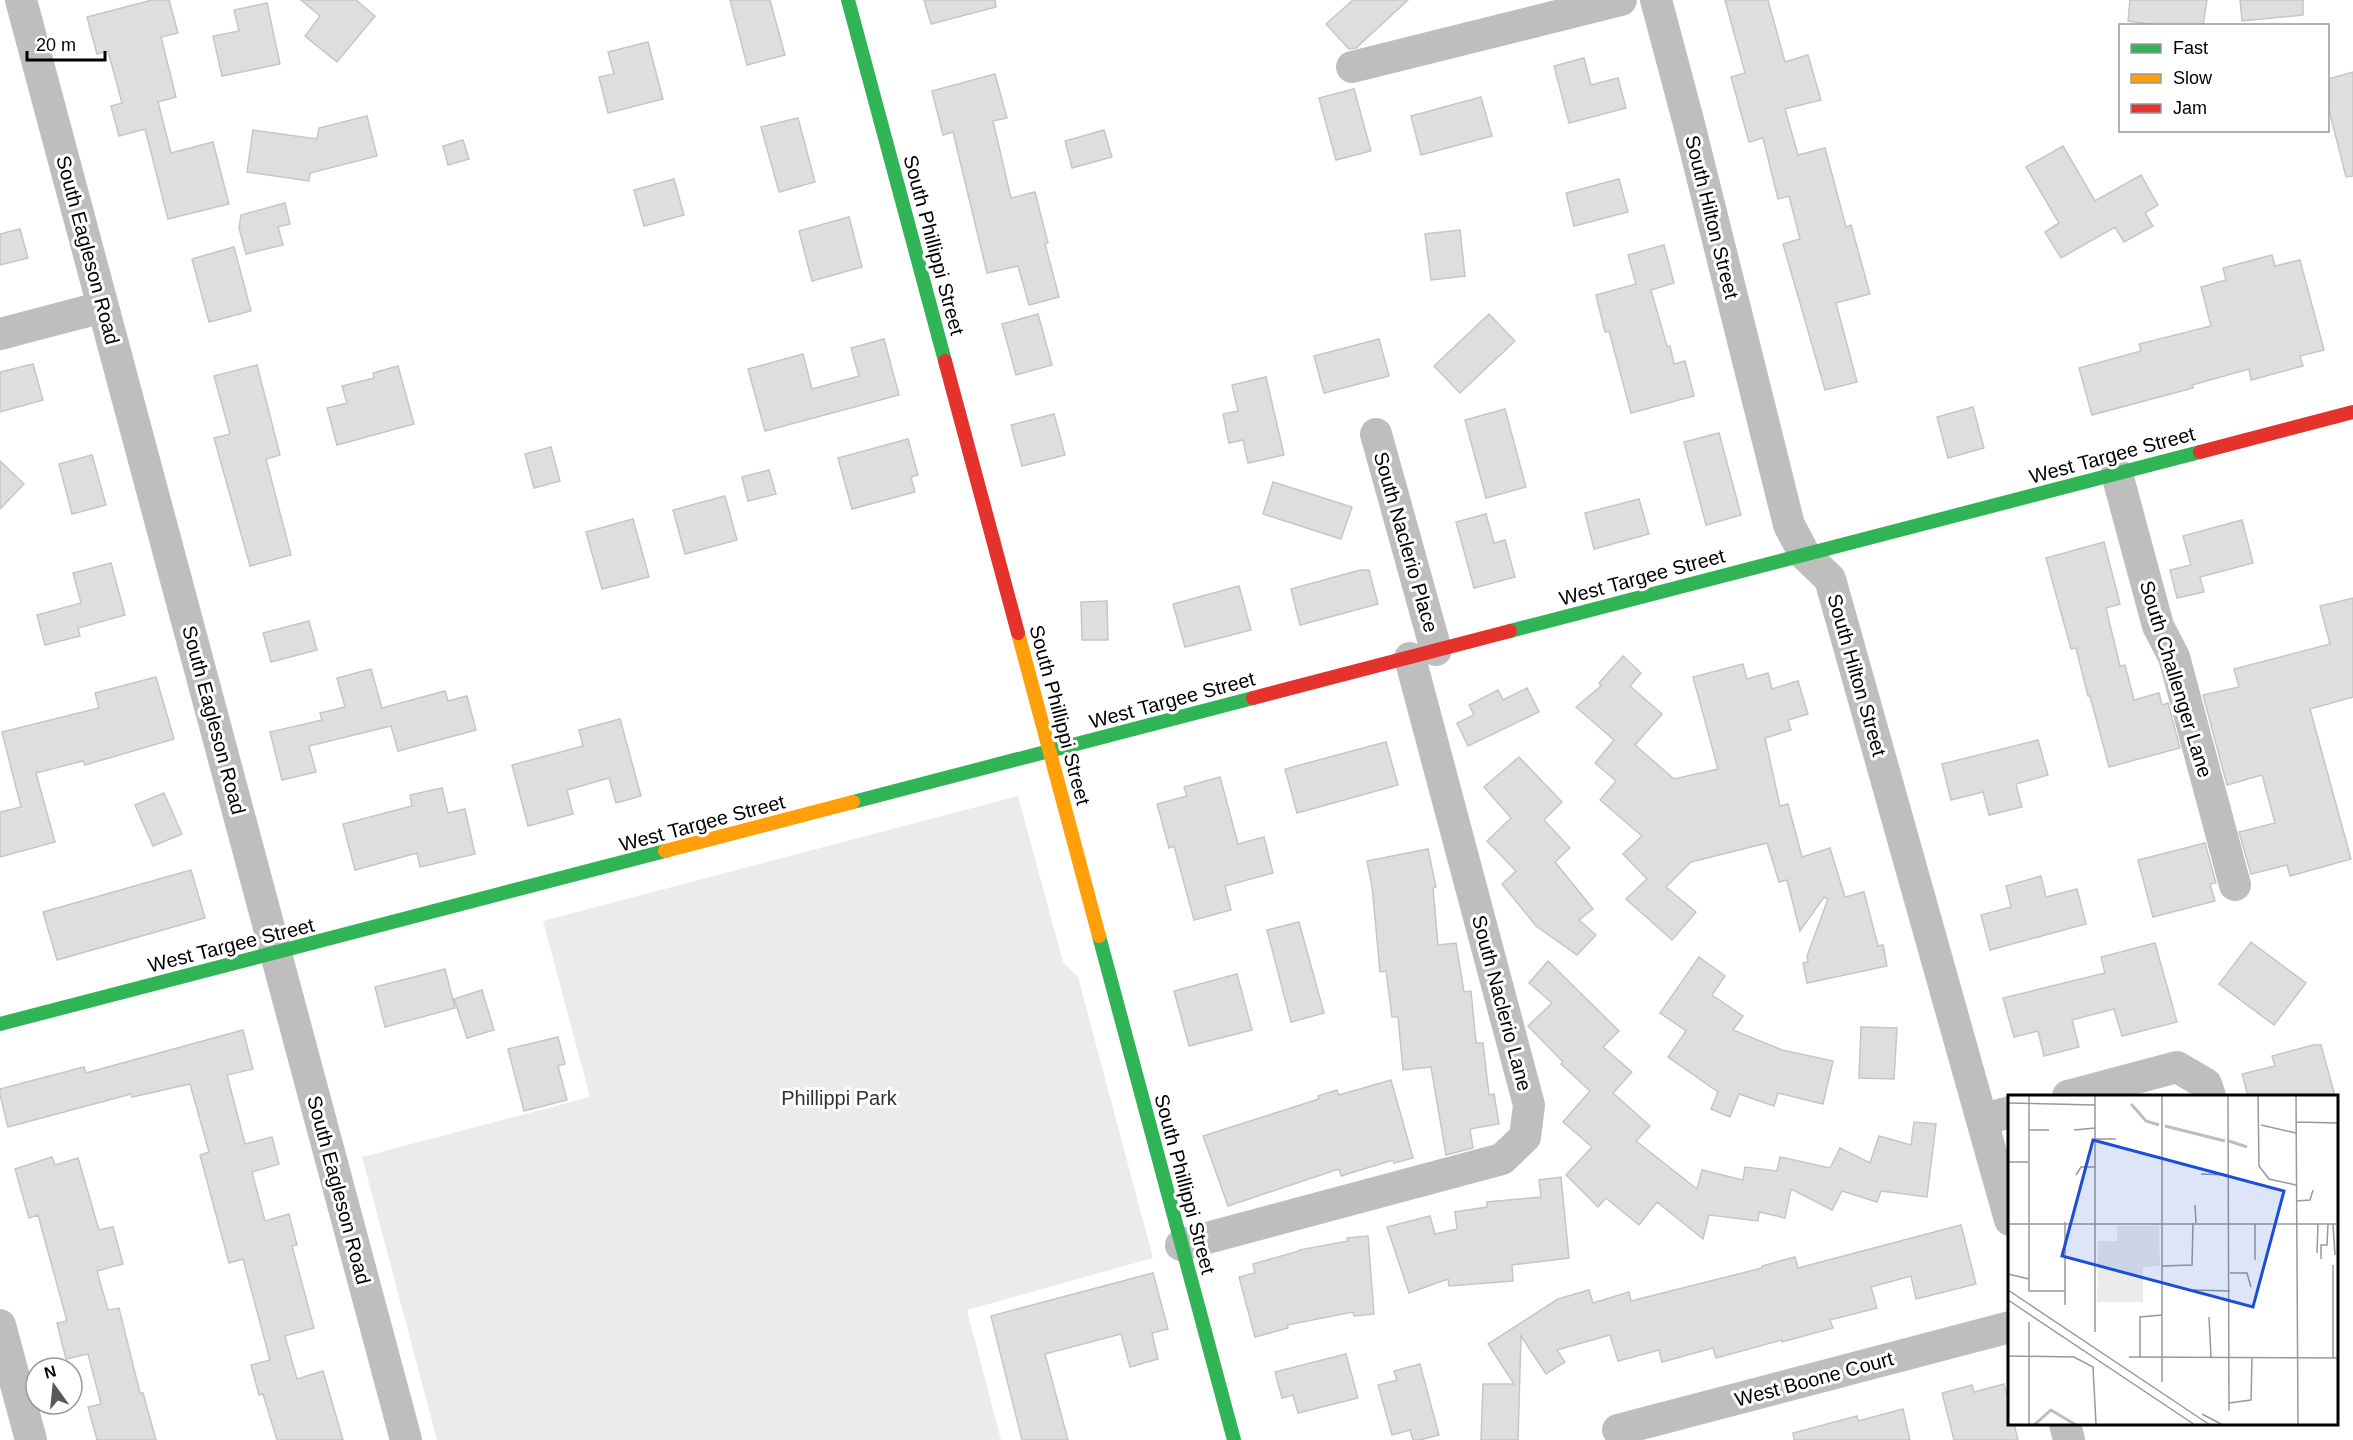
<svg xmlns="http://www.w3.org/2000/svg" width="2353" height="1440" font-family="Helvetica,sans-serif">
  <rect width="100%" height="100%" fill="#fff"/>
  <path fill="#ebebeb" d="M 1018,796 L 1063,962 L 1078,977 L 1153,1258 L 967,1310 L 1001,1440 L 437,1440 L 362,1157 L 590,1097 L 543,921 Z"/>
  <path fill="#dedede" stroke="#c6c6c6" stroke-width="1.5" d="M 152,0 L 169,0 L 178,33 L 161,37 L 176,97 L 158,102 L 171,153 L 213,142 L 229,204 L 168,219 L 145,129 L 119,136 L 111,106 L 122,103 L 108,51 L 97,54 L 87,17 Z
    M 301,0 L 356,0 L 375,16 L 337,62 L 305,36 L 320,16 Z
    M 730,0 L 770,0 L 785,55 L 747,65 Z
    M 924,0 L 995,0 L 996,7 L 931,24 Z
    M 1353,0 L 1408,0 L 1356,48 L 1349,49 L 1326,24 Z
    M 1725,0 L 1768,0 L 1785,62 L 1808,55 L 1821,100 L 1785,109 L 1798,155 L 1825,148 L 1846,227 L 1851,225 L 1870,294 L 1836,303 L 1857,382 L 1825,390 L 1783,244 L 1800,239 L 1789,196 L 1778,199 L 1763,138 L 1749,142 L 1731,77 L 1745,73 Z
    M 2130,0 L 2207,0 L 2203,26 L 2163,26 L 2128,21 Z
    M 2240,0 L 2303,0 L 2303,15 L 2242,21 Z
    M 267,3 L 280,64 L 222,76 L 213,36 L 239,31 L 234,10 Z
    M 648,42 L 663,99 L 608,113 L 599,77 L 614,74 L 608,52 Z
    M 1584,58 L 1591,85 L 1618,78 L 1626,108 L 1569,123 L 1554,66 Z
    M 2353,72 L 2353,176 L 2346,177 L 2328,106 L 2328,79 Z
    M 995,74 L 1007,118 L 993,121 L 1011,198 L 1035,192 L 1048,243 L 1045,244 L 1059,297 L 1029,305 L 1018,266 L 987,273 L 953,132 L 943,135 L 932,91 Z
    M 1354,89 L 1371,151 L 1336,160 L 1319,98 Z
    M 1481,97 L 1492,136 L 1421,155 L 1411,116 Z
    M 367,116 L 377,156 L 310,173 L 309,181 L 247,172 L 253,130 L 317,139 L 319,128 Z
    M 798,118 L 815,182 L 779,192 L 761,127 Z
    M 1104,130 L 1112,157 L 1072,168 L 1065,141 Z
    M 463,140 L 469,159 L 448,165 L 443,146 Z
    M 2063,146 L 2095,201 L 2141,175 L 2158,205 L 2145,213 L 2153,226 L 2124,242 L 2115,227 L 2061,258 L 2045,232 L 2059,223 L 2026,167 Z
    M 674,179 L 684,215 L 644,226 L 634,190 Z
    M 1619,179 L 1628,212 L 1574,226 L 1566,193 Z
    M 285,203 L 290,224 L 278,227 L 283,245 L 246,254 L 239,228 L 241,215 Z
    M 849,217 L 862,267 L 812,281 L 799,231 Z
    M 20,229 L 28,258 L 0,265 L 0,234 Z
    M 1460,230 L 1465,276 L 1431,280 L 1425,234 Z
    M 1664,245 L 1674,283 L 1651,290 L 1667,346 L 1670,346 L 1674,364 L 1685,361 L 1694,396 L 1631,413 L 1609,331 L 1605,332 L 1596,295 L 1636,284 L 1628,255 Z
    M 234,247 L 251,311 L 209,322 L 192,259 Z
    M 2272,255 L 2275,266 L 2300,260 L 2324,350 L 2300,356 L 2303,366 L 2251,380 L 2249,369 L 2192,385 L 2193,388 L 2092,415 L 2079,368 L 2141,351 L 2139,344 L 2211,326 L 2201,287 L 2226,280 L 2223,268 Z
    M 1038,314 L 1052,365 L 1016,375 L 1002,324 Z
    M 1489,314 L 1515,341 L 1460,393 L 1434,366 Z
    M 884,339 L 899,395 L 765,431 L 748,369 L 803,354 L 812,389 L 859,376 L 851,348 Z
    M 1379,339 L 1389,376 L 1324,393 L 1314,356 Z
    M 33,364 L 43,400 L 0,412 L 0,372 Z
    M 257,365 L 280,455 L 266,459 L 291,555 L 250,566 L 214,438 L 230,434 L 214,376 Z
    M 398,366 L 414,424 L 337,445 L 327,408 L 347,403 L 342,386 L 374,378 L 373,373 Z
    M 1266,377 L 1284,455 L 1248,463 L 1243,440 L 1229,443 L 1223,414 L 1238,411 L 1232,385 Z
    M 1973,407 L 1984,448 L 1948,458 L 1937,417 Z
    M 1505,409 L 1526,487 L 1486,498 L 1465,420 Z
    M 1054,414 L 1065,455 L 1022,466 L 1011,425 Z
    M 1719,433 L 1741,515 L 1706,525 L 1684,442 Z
    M 908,439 L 918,475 L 911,477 L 915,492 L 852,509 L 838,458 Z
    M 551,447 L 560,481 L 534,488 L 525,454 Z
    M 92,455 L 106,505 L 72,514 L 59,464 Z
    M 0,461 L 24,484 L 0,509 Z
    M 769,470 L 776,494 L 748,501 L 742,477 Z
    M 1273,482 L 1352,507 L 1341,539 L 1263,514 Z
    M 725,496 L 737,540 L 685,554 L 673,510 Z
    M 1639,499 L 1649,534 L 1594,549 L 1585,513 Z
    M 1486,514 L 1494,543 L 1505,540 L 1515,577 L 1474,588 L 1456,522 Z
    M 633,519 L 649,577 L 602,589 L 586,532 Z
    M 2242,520 L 2253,563 L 2200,577 L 2204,592 L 2177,598 L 2170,570 L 2191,565 L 2183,536 Z
    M 2104,542 L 2120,604 L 2106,608 L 2120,666 L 2125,665 L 2134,700 L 2159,693 L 2162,705 L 2168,703 L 2180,748 L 2109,767 L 2090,696 L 2088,696 L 2076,648 L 2071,649 L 2046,558 Z
    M 111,563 L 125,615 L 78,628 L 80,636 L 45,645 L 37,615 L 81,603 L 73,573 Z
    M 1360,570 L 1369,570 L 1378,604 L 1300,625 L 1291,589 Z
    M 1239,586 L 1251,630 L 1185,647 L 1173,604 Z
    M 2353,598 L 2353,697 L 2310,709 L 2351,859 L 2290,876 L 2287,865 L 2251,874 L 2239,832 L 2275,823 L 2262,775 L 2227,785 L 2203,695 L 2239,687 L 2234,669 L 2330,644 L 2320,606 Z
    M 1107,601 L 1108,640 L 1082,640 L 1081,602 Z
    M 309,621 L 317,650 L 271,662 L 263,633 Z
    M 1623,656 L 1641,673 L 1630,686 L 1662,714 L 1635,745 L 1674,779 L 1718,769 L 1693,677 L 1743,664 L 1747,679 L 1768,673 L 1772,689 L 1798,681 L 1808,714 L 1788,720 L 1791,730 L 1765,738 L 1780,806 L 1788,804 L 1802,857 L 1830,848 L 1845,897 L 1864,892 L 1878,946 L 1883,945 L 1887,966 L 1807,983 L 1803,963 L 1808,962 L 1807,956 L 1828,899 L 1824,897 L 1800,931 L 1787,880 L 1779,882 L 1767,843 L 1691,862 L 1666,887 L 1696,912 L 1672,940 L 1626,899 L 1647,879 L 1623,854 L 1642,836 L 1600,800 L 1616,781 L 1595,763 L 1614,740 L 1576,707 L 1601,686 L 1599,683 Z
    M 371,669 L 382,708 L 445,691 L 448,701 L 467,696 L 476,730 L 398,751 L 391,726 L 309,746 L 316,772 L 282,780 L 270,732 L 322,720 L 320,713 L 345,707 L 337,678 Z
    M 156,677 L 174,739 L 85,765 L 83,761 L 36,773 L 55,842 L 0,857 L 0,812 L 21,807 L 2,732 L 99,708 L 95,693 Z
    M 1527,688 L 1539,712 L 1468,746 L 1457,723 L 1474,715 L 1469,705 L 1498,690 L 1503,700 Z
    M 620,719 L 641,796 L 616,803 L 609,778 L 567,790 L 573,814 L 528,826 L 512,765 L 583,746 L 579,730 Z
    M 2038,740 L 2048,775 L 2016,784 L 2022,807 L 1989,815 L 1983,792 L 1951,800 L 1942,764 Z
    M 1386,742 L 1398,785 L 1297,813 L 1285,769 Z
    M 1519,757 L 1562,802 L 1544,820 L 1570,848 L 1555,862 L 1593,909 L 1579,920 L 1596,935 L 1577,955 L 1536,926 L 1502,884 L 1516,871 L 1487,841 L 1511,818 L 1484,787 Z
    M 1220,777 L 1238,844 L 1264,837 L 1273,873 L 1225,886 L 1231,910 L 1194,920 L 1174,846 L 1169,848 L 1157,804 L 1187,796 L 1184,787 Z
    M 442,788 L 448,813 L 465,809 L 475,854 L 420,867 L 417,853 L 355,870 L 343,824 L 412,806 L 410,795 Z
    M 164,793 L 182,834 L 153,846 L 135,805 Z
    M 2205,843 L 2216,883 L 2210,884 L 2215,901 L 2153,917 L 2138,860 Z
    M 1428,849 L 1436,887 L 1433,888 L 1438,945 L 1456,943 L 1464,992 L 1471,991 L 1476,1043 L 1483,1043 L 1489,1095 L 1494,1094 L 1499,1124 L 1470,1129 L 1473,1148 L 1446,1155 L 1431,1067 L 1403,1070 L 1398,1017 L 1392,1017 L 1386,971 L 1380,972 L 1372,886 L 1367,861 Z
    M 191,870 L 205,918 L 57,960 L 43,912 Z
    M 2041,876 L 2046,897 L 2077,889 L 2086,924 L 1990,950 L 1981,915 L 2011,907 L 2006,886 Z
    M 1299,922 L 1324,1013 L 1291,1022 L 1267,930 Z
    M 2251,942 L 2306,983 L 2274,1025 L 2219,984 Z
    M 2155,943 L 2177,1022 L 2122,1036 L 2114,1009 L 2072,1020 L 2079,1047 L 2044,1056 L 2038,1031 L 2014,1037 L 2003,998 L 2105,973 L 2101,957 Z
    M 1699,957 L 1725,976 L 1712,995 L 1743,1016 L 1733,1030 L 1782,1050 L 1833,1061 L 1823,1104 L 1778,1093 L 1774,1106 L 1739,1094 L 1730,1117 L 1711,1109 L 1718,1092 L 1668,1057 L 1686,1031 L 1660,1013 Z
    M 1548,961 L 1619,1031 L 1603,1047 L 1632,1072 L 1613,1093 L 1650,1126 L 1636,1141 L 1697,1189 L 1702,1170 L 1743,1180 L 1745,1167 L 1777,1171 L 1780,1157 L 1830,1168 L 1840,1148 L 1870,1163 L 1879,1136 L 1911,1145 L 1914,1122 L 1936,1124 L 1927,1197 L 1881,1191 L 1877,1202 L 1842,1191 L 1832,1210 L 1791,1189 L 1785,1218 L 1759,1212 L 1758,1221 L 1709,1215 L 1703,1239 L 1657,1202 L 1639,1225 L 1606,1198 L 1598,1207 L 1566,1175 L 1592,1147 L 1563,1122 L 1590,1091 L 1561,1064 L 1563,1062 L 1528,1026 L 1552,1003 L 1529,983 Z
    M 445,969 L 455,1008 L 385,1027 L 375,987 Z
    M 1237,974 L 1252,1030 L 1189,1046 L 1174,991 Z
    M 482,990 L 494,1030 L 467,1038 L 454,999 Z
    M 1861,1027 L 1897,1028 L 1894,1079 L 1859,1078 Z
    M 243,1030 L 253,1069 L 227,1075 L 245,1144 L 272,1137 L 279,1164 L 252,1172 L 265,1221 L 289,1214 L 297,1245 L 292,1246 L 314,1328 L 285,1336 L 297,1379 L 323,1371 L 343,1440 L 277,1440 L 263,1394 L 259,1395 L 251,1365 L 270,1360 L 243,1259 L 229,1263 L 200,1155 L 209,1152 L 190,1084 L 132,1097 L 131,1094 L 8,1127 L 0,1095 L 0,1089 L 84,1067 L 86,1073 Z
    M 558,1037 L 565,1064 L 558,1066 L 567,1100 L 524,1111 L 508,1049 Z
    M 2313,1045 L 2321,1045 L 2335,1096 L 2248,1096 L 2242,1074 L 2275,1066 L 2272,1056 Z
    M 1391,1080 L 1413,1158 L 1394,1163 L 1393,1160 L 1341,1176 L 1339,1169 L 1228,1206 L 1203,1136 L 1319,1099 L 1318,1096 L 1337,1090 L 1339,1095 Z
    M 52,1157 L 55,1165 L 78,1158 L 99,1230 L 113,1227 L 123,1264 L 97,1271 L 108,1310 L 119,1308 L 140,1393 L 143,1393 L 156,1440 L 97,1440 L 88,1407 L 101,1404 L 88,1354 L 66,1359 L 57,1323 L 67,1321 L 38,1215 L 29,1218 L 15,1169 Z
    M 1561,1177 L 1569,1258 L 1512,1265 L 1513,1281 L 1449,1286 L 1448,1279 L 1409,1293 L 1387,1227 L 1430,1216 L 1435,1234 L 1457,1229 L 1455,1212 L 1487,1207 L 1487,1202 L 1541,1197 L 1539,1180 Z
    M 1961,1225 L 1976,1284 L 1916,1299 L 1911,1276 L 1871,1287 L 1877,1308 L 1830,1320 L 1833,1328 L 1782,1342 L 1782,1340 L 1716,1358 L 1713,1348 L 1662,1362 L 1659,1350 L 1618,1361 L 1610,1335 L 1557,1350 L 1565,1362 L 1546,1374 L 1521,1336 L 1518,1440 L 1481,1440 L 1483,1384 L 1514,1384 L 1488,1344 L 1558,1299 L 1589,1290 L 1593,1303 L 1629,1292 L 1631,1301 L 1762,1268 L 1762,1266 L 1795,1257 L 1798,1268 Z
    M 1368,1236 L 1374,1314 L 1354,1316 L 1353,1312 L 1287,1325 L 1288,1328 L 1255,1337 L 1239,1277 L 1255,1273 L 1253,1264 L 1299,1251 L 1299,1250 L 1348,1241 L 1347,1238 Z
    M 1153,1273 L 1168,1329 L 1152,1333 L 1158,1359 L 1130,1367 L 1121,1334 L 1045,1354 L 1068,1440 L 1022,1440 L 991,1316 Z
    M 1346,1354 L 1358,1398 L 1298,1413 L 1293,1395 L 1282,1398 L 1275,1372 Z
    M 1420,1364 L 1439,1435 L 1420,1440 L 1413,1440 L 1410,1430 L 1392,1435 L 1378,1385 L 1397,1380 L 1394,1371 Z
    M 2004,1384 L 2010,1406 L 2010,1424 L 2014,1424 L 2018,1440 L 1954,1440 L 1942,1393 L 1972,1385 L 1974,1392 Z
    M 1903,1409 L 1910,1440 L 1794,1440 L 1793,1433 L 1857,1416 L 1858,1421 Z"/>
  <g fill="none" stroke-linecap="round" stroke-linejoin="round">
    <path stroke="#bebebe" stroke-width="32" d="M 21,0 L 406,1440
      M 1656,0 L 1689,124 L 1789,525 L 1805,555 L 1830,579 L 2010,1220
      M 1352,67 L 1621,0
      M 0,334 L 103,307
      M 1376,434 L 1436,650
      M 2117,474 L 2158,626 L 2174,657 L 2235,885
      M 2068,1096 L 2177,1067 L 2206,1084 L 2210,1096
      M 1982,1120 L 2010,1112
      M 1181,1245 L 1502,1159 L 1525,1137 L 1529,1105 L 1410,658
      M 0,1325 L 31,1440
      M 2065,1424 L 2069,1440
      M 1618,1430 L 2010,1327"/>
    <path stroke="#30b455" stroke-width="14" d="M 848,0 L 945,361
      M 1510,631 L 2200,452
      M 853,802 L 1253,698
      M 1099,936 L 1234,1440
      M 0,1024 L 665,851"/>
    <path stroke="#ff9f0a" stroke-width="14" d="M 1018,633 L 1099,936
      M 665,851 L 853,802"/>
    <path stroke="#e5322d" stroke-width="14" d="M 945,361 L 1018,633
      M 2200,452 L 2353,412
      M 1253,698 L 1510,631"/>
  </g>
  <g text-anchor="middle" stroke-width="6" stroke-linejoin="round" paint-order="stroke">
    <g font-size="20" fill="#000" stroke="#fff">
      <text transform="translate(1712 217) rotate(76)" y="7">South Hilton Street</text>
      <text transform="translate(934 245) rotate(75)" y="7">South Phillippi Street</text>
      <text transform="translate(88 250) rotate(75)" y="7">South Eagleson Road</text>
      <text transform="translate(2112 455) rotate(-15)" y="7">West Targee Street</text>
      <text transform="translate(1406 542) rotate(74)" y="7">South Naclerio Place</text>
      <text transform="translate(1642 577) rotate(-15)" y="7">West Targee Street</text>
      <text transform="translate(1857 675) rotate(74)" y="7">South Hilton Street</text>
      <text transform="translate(2176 679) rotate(73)" y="7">South Challenger Lane</text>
      <text transform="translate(1172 700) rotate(-15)" y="7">West Targee Street</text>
      <text transform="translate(1060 715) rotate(75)" y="7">South Phillippi Street</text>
      <text transform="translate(214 720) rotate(75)" y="7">South Eagleson Road</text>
      <text transform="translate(702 823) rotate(-15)" y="7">West Targee Street</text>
      <text transform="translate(231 945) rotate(-14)" y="7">West Targee Street</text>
      <text transform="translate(1502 1003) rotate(75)" y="7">South Naclerio Lane</text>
      <text transform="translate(1185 1184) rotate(75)" y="7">South Phillippi Street</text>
      <text transform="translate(339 1190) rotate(75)" y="7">South Eagleson Road</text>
      <text transform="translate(1814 1379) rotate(-15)" y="7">West Boone Court</text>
    </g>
    <g font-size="20" fill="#313131" stroke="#fff">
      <text x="839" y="1105">Phillippi Park</text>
    </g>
  </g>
  <g transform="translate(2008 1095)">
    <rect width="330" height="330" fill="#fff"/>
    <path d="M 109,131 L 151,131 L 152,171 L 135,172 L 135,207 L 89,207 L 90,146 L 109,146 Z" fill="#ebebeb"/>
    <path fill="none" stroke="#bdbdbd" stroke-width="3" d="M 123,9 L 138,26 L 151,30M 157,31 L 217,46M 221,46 L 239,52M 26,330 L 43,315 L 68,330"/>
    <path fill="none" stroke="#999" stroke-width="1.5" d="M 21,0 L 21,196 L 57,196M 87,0 L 87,237M 154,0 L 154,287M 220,0 L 221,316M 250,0 L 251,71 L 261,84 L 288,90M 288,0 L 290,330M 0,8 L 87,10M 288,27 L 330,28M 253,30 L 288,38M 20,35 L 41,35M 66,35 L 87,33M 87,44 L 108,44M 0,67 L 20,67M 193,79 L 220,80M 68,80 L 73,72 L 87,72M 288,106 L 302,105 L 305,95M 187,110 L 188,128M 0,129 L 330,129M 247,129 L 247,165M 325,129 L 327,160M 309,158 L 310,129M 313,164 L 313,150 L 319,150 L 320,129M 154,171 L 184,170 L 185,128M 222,178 L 239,178 L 243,192M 0,179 L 21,184M 0,195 L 202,330M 185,195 L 222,196M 0,205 L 187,330M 57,210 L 57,127M 201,222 L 203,262M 0,261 L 66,262 L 85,272 L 88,329M 121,262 L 330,263M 132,262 L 132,222 L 154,220M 325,263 L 325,170M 221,308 L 243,305 L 244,262M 194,319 L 215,330M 21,330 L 21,227"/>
    <path fill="#1d4ed8" fill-opacity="0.15" stroke="#1d4ed8" stroke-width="3" d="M 85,45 L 276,96 L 245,212 L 54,161 Z"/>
    <rect width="330" height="330" fill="none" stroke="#000" stroke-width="3"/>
  </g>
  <rect x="2119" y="24" width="210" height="108" fill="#ffffff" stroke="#999999" stroke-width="1.5"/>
  <rect x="2131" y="44" width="30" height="9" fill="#30b455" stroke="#999999" stroke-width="1.5"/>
  <text x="2173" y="54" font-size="18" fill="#000000">Fast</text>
  <rect x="2131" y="74" width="30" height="9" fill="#ff9f0a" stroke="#999999" stroke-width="1.5"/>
  <text x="2173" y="84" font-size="18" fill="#000000">Slow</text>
  <rect x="2131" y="104" width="30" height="9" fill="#e5322d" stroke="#999999" stroke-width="1.5"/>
  <text x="2173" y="114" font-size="18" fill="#000000">Jam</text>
  <g transform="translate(54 1386) rotate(345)"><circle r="28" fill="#ffffff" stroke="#999999" stroke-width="1.5"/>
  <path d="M0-4.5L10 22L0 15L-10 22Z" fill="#595959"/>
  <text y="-9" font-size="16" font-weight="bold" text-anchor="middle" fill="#000000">N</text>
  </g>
  <path d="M27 51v9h78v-9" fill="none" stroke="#000000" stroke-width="3"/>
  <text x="36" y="51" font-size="18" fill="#000000" stroke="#ffffff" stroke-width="4.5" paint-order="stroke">20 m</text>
</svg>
